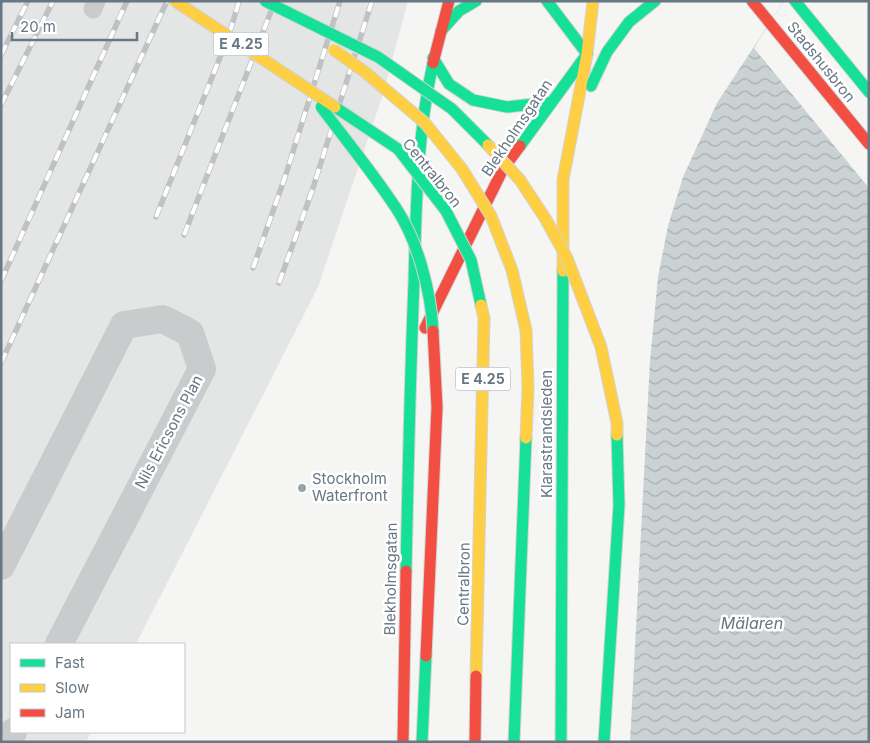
<svg xmlns="http://www.w3.org/2000/svg" width="870" height="743" font-family="Inter,sans-serif">
  <defs>
    <pattern id="water-waves" width="16" height="10" patternUnits="userSpaceOnUse" patternTransform="scale(1.25)"><rect width="16" height="10" fill="#cad2d4"/><path d="M0 5q4-4 8 0t8 0" fill="none" stroke="#a8afb1"/></pattern>
  </defs>
  <rect width="100%" height="100%" fill="#f5f5f4"/>
  <path fill="#e4e5e5" d="M 1,1 L 408,1 L 382,97 L 318,287 L 136,644 L 11,644 L 11,732 L 91,732 L 86,742 L 1,742 Z"/>
  <path fill="url(#water-waves)" d="M 784,1 L 869,1 L 869,742 L 630,742 L 650,361 L 658,277 L 668,226 L 683,177 L 717,103 Z"/>
  <path fill="#f5f5f4" d="M 784,1 L 869,1 L 869,188 L 754,48 Z"/>
  <g fill="none" stroke-linecap="round" stroke-linejoin="round">
    <g stroke="#d2d3d4" stroke-width="13">
      <path id="fast" d="M 795,1 L 869,92
        M 441,31 L 459,11 L 476,1
        M 433,58 L 449,84 L 473,100 L 507,107 L 552,102
        M 591,86 L 607,52 L 629,22 L 655,1
        M 520,146 L 587,54 L 547,1
        M 406,571 C 408,475 410,379 414,282 C 416,209 417,135 433,63
        M 514,742 L 526,438
        M 561,742 L 563,271"/>
    </g>
    <g stroke="#d2d3d4" stroke-width="13">
      <path id="slow" d="M 563,271 L 563,180 L 587,54 L 593,1
        M 526,330 L 528,388 L 526,438"/>
    </g>
    <g stroke="#d2d3d4" stroke-width="13">
      <path id="jam" d="M 752,1 L 869,144
        M 433,63 L 449,1
        M 425,328 L 503,169 L 520,146
        M 403,742 L 406,571"/>
    </g>
    <path stroke="#cacbcc" stroke-width="19" d="M 93,9 L 96,1"/>
    <path stroke="#cacbcc" stroke-width="28" d="M 8,742 L 13,732"/>
    <use href="#fast" stroke="#16e098" stroke-width="11"/>
    <use href="#slow" stroke="#ffcf43" stroke-width="11"/>
    <use href="#jam" stroke="#f24e42" stroke-width="11"/>
    <g stroke="#bfc1c2" stroke-width="5.5">
      <path id="rail" d="M 1,55 L 28,1
        M 1,105 L 53,1
        M 156,217 L 229,35 L 239,1
        M 184,235 L 275,1
        M 253,268 L 286,174 L 340,1
        M 1,281 L 127,1
        M 279,283 L 312,191 L 372,1
        M 1,363 L 167,1"/>
    </g>
    <use href="#rail" stroke="#fff" stroke-width="4" stroke-dasharray="11" stroke-linecap="butt"/>
    <g stroke="#d2d3d3" stroke-width="13" stroke-linecap="butt">
      <path id="fast-bridge" d="M 265,1 L 378,57 L 452,109 L 488,145
        M 321,107 C 346,140 373,173 396,208 C 418,241 431,292 433,331
        M 335,107 L 398,149 L 446,211 L 471,260 L 481,305
        M 422,742 L 426,656
        M 604,742 L 619,505 L 617,435"/>
    </g>
    <g stroke="#d2d3d3" stroke-width="13" stroke-linecap="butt">
      <path id="slow-bridge" d="M 175,1 L 335,107
        M 334,50 L 365,72 L 425,123 L 462,169 L 491,216 L 512,270 L 526,330
        M 488,145 L 520,180 L 545,218 L 567,258 L 601,347 L 617,423 L 617,435
        M 476,676 L 484,318 L 481,305"/>
    </g>
    <g stroke="#d2d3d3" stroke-width="13" stroke-linecap="butt">
      <path id="jam-bridge" d="M 426,656 L 437,407 L 433,331
        M 475,742 L 476,676"/>
    </g>
    <path stroke="#cacbcc" stroke-width="28" d="M 1,566 L 124,325 L 163,319 L 190,333 L 202,369 L 59,644"/>
    <use href="#fast-bridge" stroke="#16e098" stroke-width="11"/>
    <use href="#slow-bridge" stroke="#ffcf43" stroke-width="11"/>
    <use href="#jam-bridge" stroke="#f24e42" stroke-width="11"/>
  </g>
  <circle fill="#99a3ab" stroke="#fff" stroke-width="2" cx="302" cy="488" r="5"/>
  <g text-anchor="middle" stroke-width="5" stroke-linejoin="round" paint-order="stroke">
    <g fill="#fff" stroke="#95a0a8" stroke-width="1">
      <rect x="213.5" y="32.5" width="55" height="23" rx="4"/>
      <rect x="455.5" y="367.5" width="55" height="23" rx="4"/>
    </g>
    <g font-size="14" font-weight="bold" fill="#677783">
      <text x="241" y="49">E 4.25</text>
      <text x="483" y="384">E 4.25</text>
    </g>
    <g font-size="15" fill="#677783" stroke="#fff">
      <text transform="translate(821 62) rotate(51)" y="5">Stadshusbron</text>
      <text transform="translate(517 128) rotate(-56)" y="5">Blekholmsgatan</text>
      <text transform="translate(432 173) rotate(51)" y="5">Centralbron</text>
      <text transform="translate(169 432) rotate(-62)" y="5">Nils Ericsons Plan</text>
      <text transform="translate(547 434) rotate(-90)" y="5">Klarastrandsleden</text>
      <text transform="translate(391 579) rotate(-89)" y="5">Blekholmsgatan</text>
      <text transform="translate(464 584) rotate(-89)" y="5">Centralbron</text>
    </g>
    <g font-size="15" fill="#677783" stroke="#fff" text-anchor="start">
      <text x="312" y="484">Stockholm<tspan x="312" dy="17">Waterfront</tspan></text>
    </g>
    <g font-size="16" font-style="italic" fill="#63787f" stroke="#fff">
      <text x="752" y="629">Mälaren</text>
    </g>
  </g>
  <rect width="870" height="743" fill="none" stroke="#677783" stroke-width="5"/>
  <rect x="10" y="643" width="175" height="90" fill="#ffffff" stroke="#c2c9cd"/>
  <rect x="20" y="659" width="25" height="8" fill="#16e098" stroke="#c2c9cd"/>
  <text x="55" y="668" font-size="15" fill="#677783">Fast</text>
  <rect x="20" y="684" width="25" height="8" fill="#ffcf43" stroke="#c2c9cd"/>
  <text x="55" y="693" font-size="15" fill="#677783">Slow</text>
  <rect x="20" y="709" width="25" height="8" fill="#f24e42" stroke="#c2c9cd"/>
  <text x="55" y="718" font-size="15" fill="#677783">Jam</text>
  <path d="M12 32v8h125v-8" fill="none" stroke="#677783" stroke-width="2.5"/>
  <text x="20" y="32" font-size="15" fill="#677783" stroke="#ffffff" stroke-width="4" paint-order="stroke">20 m</text>
</svg>
